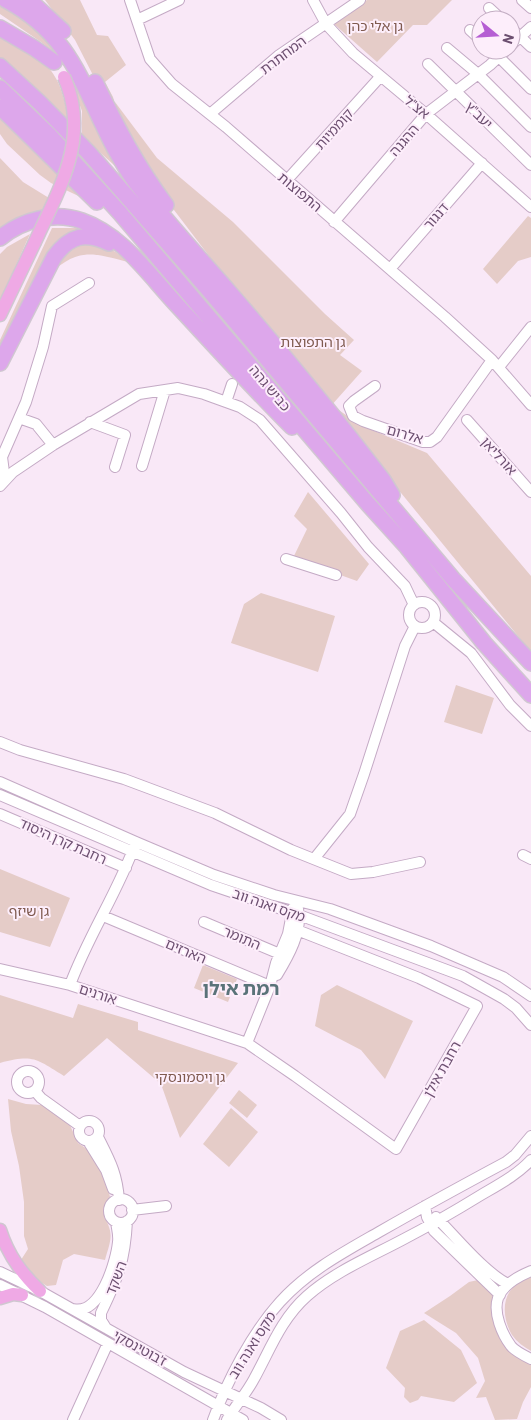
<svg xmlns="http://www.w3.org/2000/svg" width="531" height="1420" font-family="Barlow,'Noto Sans Hebrew',sans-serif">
  <rect width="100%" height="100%" fill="#f9e8f7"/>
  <path fill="#e5ccc8" d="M 45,0 L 80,0 L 97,35 L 108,36 L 126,65 L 105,82 L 113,97 L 117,113 L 115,102 L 157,158 L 233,222 L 325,314 L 354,340 L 340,355 L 362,371 L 330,407 L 267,332 L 158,189 L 97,83 L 75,40 Z
    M 367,0 L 452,0 L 427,25 L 413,25 L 377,62 L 334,24 Z
    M 0,3 L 18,13 L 59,50 L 117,160 L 115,166 L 82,136 L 82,111 L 67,71 L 56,54 L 41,42 L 0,14 Z
    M 0,32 C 45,62 60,65 69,123 L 0,60 Z
    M 0,115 L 91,202 L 51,183 L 40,175 L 7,144 L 0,134 Z
    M 0,158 L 23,182 L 49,198 L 43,211 L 27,214 L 0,228 Z
    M 528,216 L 531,218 L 531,257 L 518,261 L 497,284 L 483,269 Z
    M 52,228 L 83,228 L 94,230 L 75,234 L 0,354 L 0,340 Z
    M 30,234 L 0,301 L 0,254 L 7,247 Z
    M 79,241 C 101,244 111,246 128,262 C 91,252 78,248 48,275 L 60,257 Z
    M 336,408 L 360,425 L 427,453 L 531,576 L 531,652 L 379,466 Z
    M 308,492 L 369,564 L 357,581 L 293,558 L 307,529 L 294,516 Z
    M 261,593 L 335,616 L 318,672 L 231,643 L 244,604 Z
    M 456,685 L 494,698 L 482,734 L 444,722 Z
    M 0,869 L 70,898 L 50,947 L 0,932 Z
    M 203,965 L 237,979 L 228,1002 L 194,988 Z
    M 337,985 L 413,1021 L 385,1079 L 361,1050 L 315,1026 L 321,995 Z
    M 0,995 L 73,1018 L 78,1004 L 138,1022 L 138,1030 L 238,1063 L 180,1138 L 161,1084 L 107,1038 L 64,1076 C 36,1059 34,1054 0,1063 Z
    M 239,1090 L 257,1105 L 247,1118 L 229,1103 Z
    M 8,1099 L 26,1104 L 42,1105 L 69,1123 L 78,1143 L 87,1149 L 104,1171 L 110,1197 L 107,1202 L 104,1217 C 115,1234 110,1242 105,1260 L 74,1254 L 63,1260 L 56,1285 L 47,1286 L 31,1276 L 19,1263 L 28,1249 L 24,1236 L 24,1202 L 19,1166 L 11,1131 Z
    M 231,1108 L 258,1132 L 229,1167 L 203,1144 Z
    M 531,1277 L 531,1351 C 524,1347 517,1342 512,1335 C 503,1320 500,1296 517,1284 C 521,1281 526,1279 531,1277 Z
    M 478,1280 L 495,1296 L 493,1321 L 512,1353 L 531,1364 L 531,1387 L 523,1402 L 517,1419 L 495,1420 L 486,1397 L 476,1398 L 485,1381 L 478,1358 L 456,1333 L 424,1313 L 450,1296 L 469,1282 Z
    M 424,1320 L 461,1350 L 477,1383 L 454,1402 L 421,1396 L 418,1400 L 410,1403 L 404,1397 L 405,1388 L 386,1368 L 400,1331 Z"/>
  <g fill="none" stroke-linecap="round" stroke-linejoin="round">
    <g stroke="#c4aac5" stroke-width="12">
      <path id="minor" d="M 130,0 L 150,59 L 172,84 L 226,127 L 445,317 L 492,360 L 531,405
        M 313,0 L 326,24 L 353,53 L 426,114 L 531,207
        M 522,0 L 531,8
        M 489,8 L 502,20
        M 137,20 L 179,0
        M 511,28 L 531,47
        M 470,30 L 481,40
        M 511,45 L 531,27
        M 447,48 L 478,74 L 531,127
        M 492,50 L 531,89
        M 428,64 L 531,165
        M 210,114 L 278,56 L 360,0
        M 287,180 L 380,77
        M 334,222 L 426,114 L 490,65 L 506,50
        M 390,269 L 482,163
        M 499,367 L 531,327
        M 375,386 L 354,401 L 349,406 L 353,416 L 363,421 L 423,442 L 430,442 L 437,437 L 492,360
        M 226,402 L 232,384
        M 19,418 L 36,424 L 53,445
        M 467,420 L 531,492
        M 90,422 L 125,435 L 115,467
        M 142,466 L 165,390
        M 5,480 L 2,457 L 26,402 L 43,347 L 52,306 L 89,283
        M 0,486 L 13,472 L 53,445 L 139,394 L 178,388 L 204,394 L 240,407 L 260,420 L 341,513 L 368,547 L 405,586 L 414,605
        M 286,559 L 336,575
        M409 615a13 13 0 1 1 26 0a13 13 0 1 1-26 0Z
        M 433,622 L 471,653 L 510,705 L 531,726
        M 0,742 L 20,750 L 124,779 L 215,813 L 291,850 L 351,874 L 373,872 L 420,862
        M 0,782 L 136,842 L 214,875 L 274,895 L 330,909 L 431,946 L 503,977 L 531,996
        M 0,795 L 211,885 L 299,915 L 463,976 L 504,999 L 516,1008 L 531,1025
        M 0,814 L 126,868
        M 136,842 C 118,892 88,936 70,985 L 247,1043 L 295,1076 L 396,1149 L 477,1006 L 419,978 L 297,930 L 289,929
        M 523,855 L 531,859
        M 314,859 L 350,814 L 364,774 L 405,646 L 415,626
        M 103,916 L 270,986
        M 204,922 L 280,954
        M 0,969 L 70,985
        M 277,975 C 288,957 303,931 298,909
        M 247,1043 L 270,986 L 276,963 L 288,934 L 293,908
        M17 1082a11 11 0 1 1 22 0a11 11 0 1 1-22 0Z
        M 35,1091 L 41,1098 L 80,1126
        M79 1131a10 10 0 1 1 20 0a10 10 0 1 1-20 0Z
        M 98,1137 C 110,1161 117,1173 119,1200
        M 88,1141 L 106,1170 L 113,1189
        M109 1211a12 12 0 1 1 24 0a12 12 0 1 1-24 0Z
        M 425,1206 L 427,1217 L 434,1231 L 500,1295
        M 132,1210 L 166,1206
        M 436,1217 C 455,1236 485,1273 508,1284
        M 531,1271 C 519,1276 503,1284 498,1298 C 493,1313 502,1334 511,1346 C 515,1351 525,1356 531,1359
        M 0,1272 L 40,1291 L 184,1372 L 261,1408 L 281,1420
        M 0,1285 L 45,1307 L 243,1420
        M 73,1309 C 100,1316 116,1262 118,1242 C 119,1235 117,1229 116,1222
        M 106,1328 L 101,1320 L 101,1313 C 118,1278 125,1261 127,1221
        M 73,1420 L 108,1343
        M 213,1420 C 227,1381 252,1333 280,1302 C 308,1271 344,1252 379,1232 C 421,1208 463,1185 506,1162 L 515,1155 L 531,1136
        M 227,1420 C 235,1406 246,1394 254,1379 C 270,1350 281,1319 307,1296 C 334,1272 370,1257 402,1240 C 429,1226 455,1211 481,1195 C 498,1185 517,1175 531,1160"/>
    </g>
    <g stroke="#d0c7d1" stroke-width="15">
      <path id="major" d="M 0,315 L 34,244
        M 0,1230 C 8,1255 21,1273 40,1291
        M 0,1298 L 13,1294 L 22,1295"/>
    </g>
    <g stroke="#d0c7d1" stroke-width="18">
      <path id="highway" d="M 6,0 C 73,36 82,87 115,149 C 122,161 128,173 137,184 C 166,222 199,257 230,293 C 283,354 334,416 383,480 L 392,495
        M 29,0 L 63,31
        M 0,28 L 34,48 L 54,62
        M 0,66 L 39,102 L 88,152 L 208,289 L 453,579 L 531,663
        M 95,82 C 116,126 137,166 166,205
        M 0,88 L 50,136 L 120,213 L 368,504 L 407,547 L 484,643 L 531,695
        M 0,107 L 97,202
        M 0,238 C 22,220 54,211 82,221 C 122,235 149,275 177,305 C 215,346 253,388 292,427
        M 0,363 L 54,257 C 70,235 85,232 109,243"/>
    </g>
    <use href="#minor" stroke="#fff" stroke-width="10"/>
    <use href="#major" stroke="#efa9e5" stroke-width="12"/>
    <use href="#highway" stroke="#dda7eb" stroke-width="15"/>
    <g stroke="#d0c7d1" stroke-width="15" stroke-linecap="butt">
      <path id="major-bridge" d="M 34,244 C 59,189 91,138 64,77"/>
    </g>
    <use href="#major-bridge" stroke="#efa9e5" stroke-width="12"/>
  </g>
  <g text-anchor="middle" stroke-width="4" stroke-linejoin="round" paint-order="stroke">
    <g font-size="14" fill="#7f5a4f" stroke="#fdeefb">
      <text x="375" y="31">גן אלי כהן</text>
      <text x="313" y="347">גן התפוצות</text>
      <text x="29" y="916">גן שיזף</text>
      <text x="190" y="1082">גן ויסמונסקי</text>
    </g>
    <g font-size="14" fill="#6c4f70" stroke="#fdeefb">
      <text transform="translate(283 55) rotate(-37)" y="5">המחתרת</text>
      <text transform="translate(417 107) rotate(39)" y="5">אצ"ל</text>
      <text transform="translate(479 115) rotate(45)" y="5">יעב"ץ</text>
      <text transform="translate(334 129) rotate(-48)" y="5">קוממיות</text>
      <text transform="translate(404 140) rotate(-49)" y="5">ההגנה</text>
      <text transform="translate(300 192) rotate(40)" y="5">התפוצות</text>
      <text transform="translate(436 216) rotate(-49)" y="5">דנגור</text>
      <text transform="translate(270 388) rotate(50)" y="5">כביש גהה</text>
      <text transform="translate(405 434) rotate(16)" y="5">אלרום</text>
      <text transform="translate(499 456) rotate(48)" y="5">אורליאן</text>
      <text transform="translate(63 841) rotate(24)" y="5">רחבת קרן היסוד</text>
      <text transform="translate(269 905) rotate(19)" y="5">מקס ואנה ווב</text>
      <text transform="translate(242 938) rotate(23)" y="5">התומר</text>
      <text transform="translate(186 951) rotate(23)" y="5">הארזים</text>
      <text transform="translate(98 994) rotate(18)" y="5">אורנים</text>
      <text transform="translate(442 1069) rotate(-61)" y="5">רחבת אילן</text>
      <text transform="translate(116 1278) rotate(-69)" y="5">השקד</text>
      <text transform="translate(252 1345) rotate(-58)" y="5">מקס ואנה ווב</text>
      <text transform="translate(140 1348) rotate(29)" y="5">ז'בוטינסקי</text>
    </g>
    <g font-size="19" font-weight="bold" fill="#5a7379" stroke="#fdeefb">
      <text x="241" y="995">רמת אילן</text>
    </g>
  </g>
  <g transform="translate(496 35) rotate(108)"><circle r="24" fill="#fdeefb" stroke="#c3aec3"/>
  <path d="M0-4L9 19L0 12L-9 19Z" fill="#b55ed3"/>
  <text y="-8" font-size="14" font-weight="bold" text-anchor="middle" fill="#6c4f70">N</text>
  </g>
</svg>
